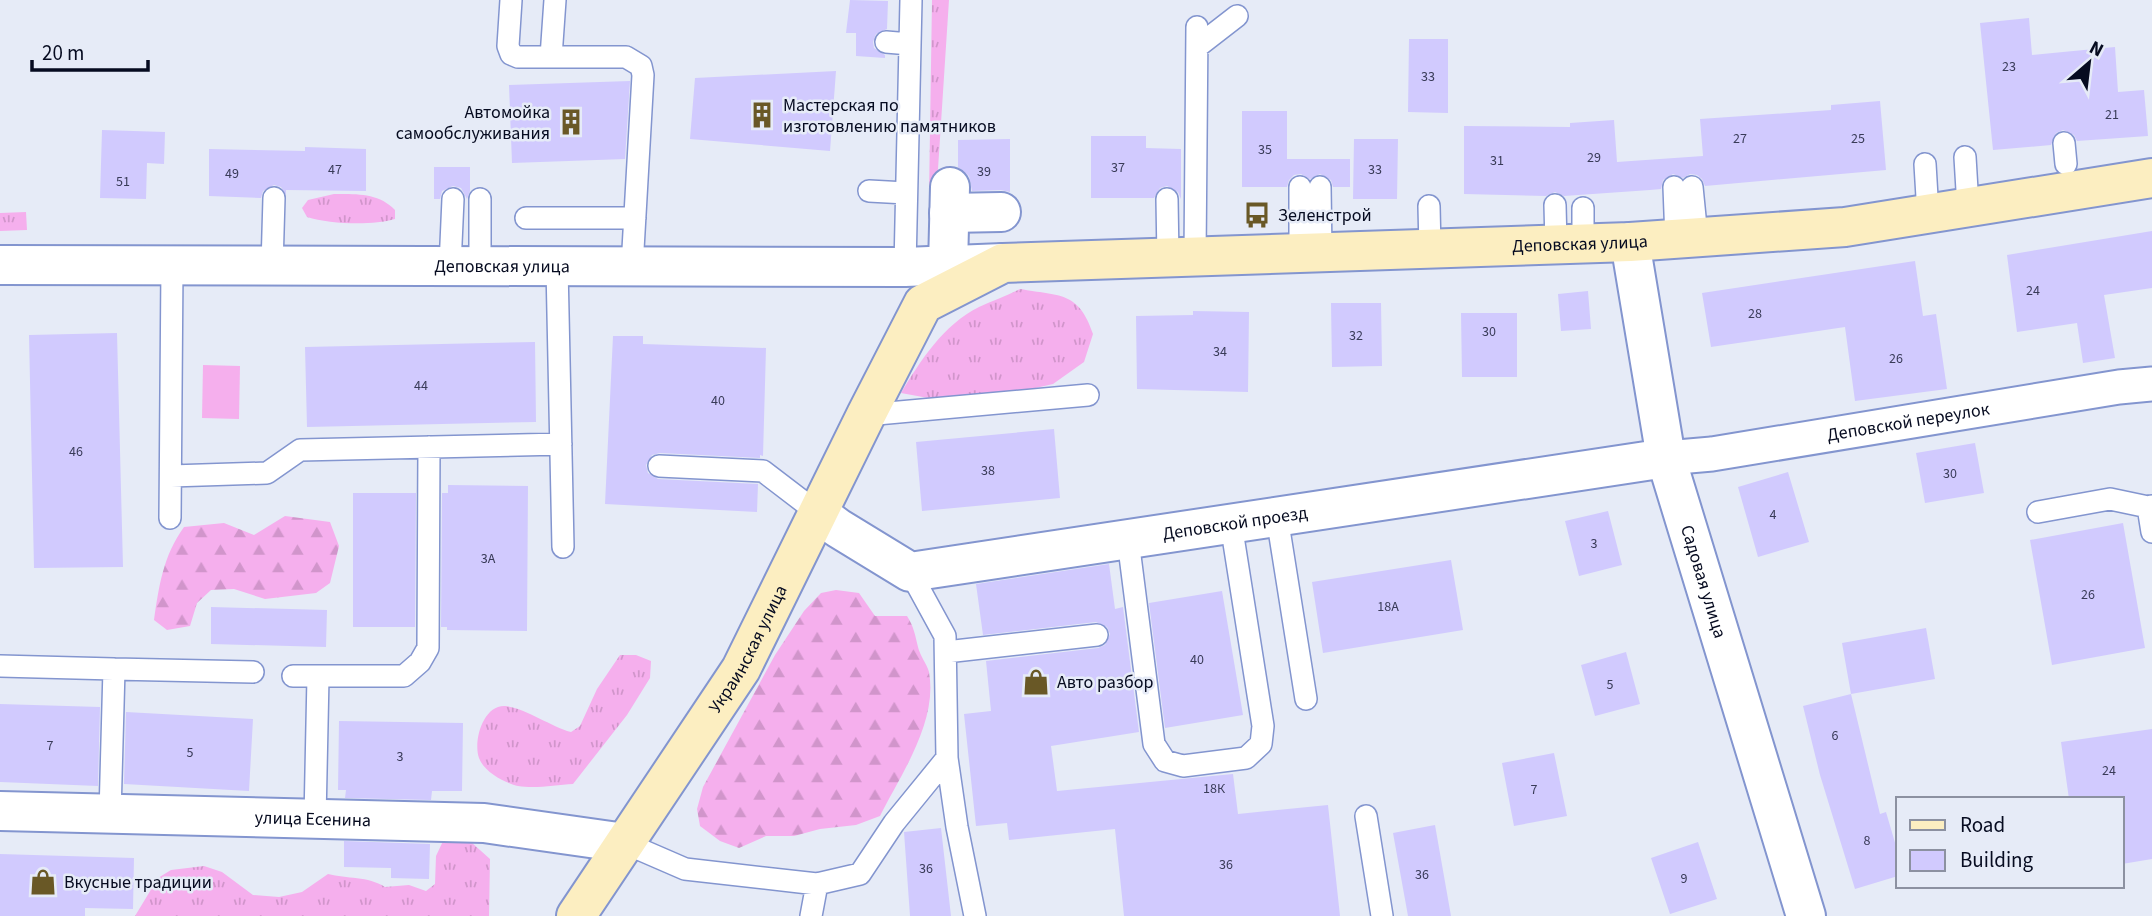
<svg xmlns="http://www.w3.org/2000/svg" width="2152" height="916" font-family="'Source Sans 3',sans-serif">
  <defs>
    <pattern id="grass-tufts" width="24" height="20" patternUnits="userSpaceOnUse" patternTransform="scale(1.75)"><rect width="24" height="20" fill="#f5afed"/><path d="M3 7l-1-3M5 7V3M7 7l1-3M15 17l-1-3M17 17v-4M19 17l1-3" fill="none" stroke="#d195cb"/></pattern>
    <pattern id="forest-firs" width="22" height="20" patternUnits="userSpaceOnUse" patternTransform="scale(1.75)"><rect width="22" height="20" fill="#f5afed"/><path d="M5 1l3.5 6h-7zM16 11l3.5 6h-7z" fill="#d195cb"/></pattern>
  </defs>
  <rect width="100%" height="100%" fill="#e6ebf7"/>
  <path fill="url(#grass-tufts)" d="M 932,0 L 949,0 L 935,215 L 930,210 L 929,196 Z
    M 334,194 C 357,194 379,193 395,210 L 395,219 C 371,226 330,224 307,217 L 302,208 L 308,200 Z
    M 26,212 L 27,230 L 0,231 L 0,213 Z
    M 1020,289 C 1059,296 1079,291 1093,334 L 1084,362 L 1053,384 L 1009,394 L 939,400 L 901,393 C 921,360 943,325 979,307 C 992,301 1007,296 1020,289 Z
    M 620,655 L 636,655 L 651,661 L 650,678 L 627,715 L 573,784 C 556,785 535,789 518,786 C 505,783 484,772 479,758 C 473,741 483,705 505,706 C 525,708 550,726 571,732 L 580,726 L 597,689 Z
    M 444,839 L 471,842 L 490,859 L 489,916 L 135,916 L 158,878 L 171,870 L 204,866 L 222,872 L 253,895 L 279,897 L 302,892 L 328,874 C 347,879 368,876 385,887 L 409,885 L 426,891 L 435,884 L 436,856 Z"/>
  <path fill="url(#forest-firs)" d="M 285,516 L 330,522 L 339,546 L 330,583 L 316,593 L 265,599 L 234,589 L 211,590 L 197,603 L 190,626 L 167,630 L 154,620 C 159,586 163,556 184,527 L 224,523 L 254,535 Z
    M 836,590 L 859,593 L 875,616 L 907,616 C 914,627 915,635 918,647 C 920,656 927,664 929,672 C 938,722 901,774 880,816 L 856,825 L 820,829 L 794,836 L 766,836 L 739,848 L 720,841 L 700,826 L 697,809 L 703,787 L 775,655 L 804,611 L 821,593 Z"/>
  <path fill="#f5afed" d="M 203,365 L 240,366 L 239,419 L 202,418 Z"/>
  <path fill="#d1cafe" d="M 850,0 L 888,1 L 887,29 L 876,34 L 873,42 L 874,48 L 885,55 L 885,58 L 856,56 L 856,33 L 846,33 Z
    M 2029,18 L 2032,55 L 2115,47 L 2118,92 L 2144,90 L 2148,136 L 2077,141 L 2074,135 L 2063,130 L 2056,133 L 2051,145 L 1993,150 L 1980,23 Z
    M 1409,39 L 1448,39 L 1448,113 L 1408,112 Z
    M 836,71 L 830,151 L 690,139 L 695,78 Z
    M 630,81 L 625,159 L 512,163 L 509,85 Z
    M 1880,101 L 1886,170 L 1705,186 L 1702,179 L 1697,175 L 1690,174 L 1683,178 L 1673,174 L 1663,180 L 1661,189 L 1650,190 L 1564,196 L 1555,192 L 1546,196 L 1464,194 L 1464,126 L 1570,127 L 1570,123 L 1614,120 L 1617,162 L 1703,156 L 1700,119 L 1831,110 L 1831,105 Z
    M 1242,111 L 1287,111 L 1287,159 L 1350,159 L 1350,187 L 1333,187 L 1331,180 L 1320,174 L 1310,179 L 1301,174 L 1294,175 L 1289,180 L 1287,187 L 1242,187 Z
    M 102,130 L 165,132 L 164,164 L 147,163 L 146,199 L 100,198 Z
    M 1091,136 L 1146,136 L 1146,148 L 1181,149 L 1181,199 L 1178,192 L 1167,186 L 1160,188 L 1154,198 L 1091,198 Z
    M 1010,139 L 1010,192 L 1001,190 L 972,191 L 969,176 L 958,167 L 958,140 Z
    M 1354,139 L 1398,139 L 1397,199 L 1353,199 Z
    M 305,147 L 366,149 L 366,191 L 286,190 L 286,195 L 281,187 L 274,185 L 263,191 L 261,198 L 209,196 L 209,149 L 305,151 Z
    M 434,167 L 470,167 L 470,191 L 467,199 L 461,188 L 453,186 L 442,191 L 440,199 L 434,199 Z
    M 2152,231 L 2152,288 L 2104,295 L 2115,358 L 2083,363 L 2077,323 L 2017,332 L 2007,255 Z
    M 1915,261 L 1923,316 L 1936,314 L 1947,389 L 1855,401 L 1845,327 L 1711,347 L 1702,293 Z
    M 1588,291 L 1591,329 L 1561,331 L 1558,294 Z
    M 1331,303 L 1381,303 L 1382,366 L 1332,367 Z
    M 1193,311 L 1249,312 L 1248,392 L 1137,389 L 1136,316 L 1193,315 Z
    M 1461,313 L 1517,313 L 1517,377 L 1462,377 Z
    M 117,333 L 123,567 L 34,568 L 29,335 Z
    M 613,336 L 643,336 L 643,344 L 766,348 L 763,456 L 760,455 L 760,458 L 660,453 L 652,455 L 646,465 L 648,473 L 658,479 L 758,484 L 757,512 L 605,504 Z
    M 535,342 L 536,422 L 307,427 L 305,347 Z
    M 1054,429 L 1060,498 L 922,511 L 916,442 Z
    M 1975,443 L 1984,493 L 1925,503 L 1916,453 Z
    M 1788,472 L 1809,542 L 1758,557 L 1738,487 Z
    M 448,485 L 528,486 L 527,631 L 447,630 L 447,627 L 441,627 L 442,493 L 448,493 Z
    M 353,493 L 416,493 L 415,627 L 353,627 Z
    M 1608,511 L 1622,565 L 1579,576 L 1565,521 Z
    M 2123,523 L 2145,648 L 2052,665 L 2030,540 Z
    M 1451,560 L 1463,630 L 1323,653 L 1312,582 Z
    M 1109,564 L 1115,609 L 1123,607 L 1139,732 L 1051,746 L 1057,791 L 1233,774 L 1238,814 L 1328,805 L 1340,916 L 1124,916 L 1115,829 L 1009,840 L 1007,823 L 976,826 L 964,714 L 991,711 L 986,661 L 1098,648 L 1105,645 L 1110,634 L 1107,627 L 1096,622 L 983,635 L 976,584 Z
    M 1222,591 L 1243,715 L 1165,728 L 1149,603 Z
    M 211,607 L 327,610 L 326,647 L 211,644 Z
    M 1926,628 L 1935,679 L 1851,694 L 1842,643 Z
    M 1626,652 L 1640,704 L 1595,716 L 1581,665 Z
    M 1851,694 L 1880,814 L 1886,812 L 1898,853 L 1898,876 L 1855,889 L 1820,775 L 1803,706 Z
    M 0,704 L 100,707 L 98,786 L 0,782 Z
    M 126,712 L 253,719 L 249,791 L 124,784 Z
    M 339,721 L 463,723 L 462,791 L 432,791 L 431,800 L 345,798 L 346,790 L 338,790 Z
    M 2152,729 L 2152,859 L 2122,864 L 2122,799 L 2069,799 L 2061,742 Z
    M 1554,753 L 1567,816 L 1514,826 L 1502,763 Z
    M 1435,825 L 1451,916 L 1408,916 L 1393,833 Z
    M 941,828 L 951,916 L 910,916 L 904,832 Z
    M 344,841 L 430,844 L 429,879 L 391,878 L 391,868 L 344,867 Z
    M 1698,842 L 1717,899 L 1670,914 L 1651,858 Z
    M 0,854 L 134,858 L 133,909 L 85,908 L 85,916 L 0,916 Z"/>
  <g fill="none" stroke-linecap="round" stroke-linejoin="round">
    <g stroke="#8395cf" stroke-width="24">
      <path id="service" d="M 511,0 L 508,46 L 511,54 L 518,57 L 626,57 L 641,66 L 643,75 L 632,267
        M 886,42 L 910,44
        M 1197,47 L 1237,16
        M 551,57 L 555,0
        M 2064,143 L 2066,164
        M 1965,157 L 1968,207
        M 1925,164 L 1928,214
        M 1320,187 L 1321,253
        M 1674,187 L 1676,239
        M 1692,187 L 1697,237
        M 869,191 L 906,193
        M 1167,199 L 1168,258
        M 1555,205 L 1556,244
        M 1429,206 L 1430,249
        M 1583,208 L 1583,243
        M 526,218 L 635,218
        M 1300,253 L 1300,187
        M 1195,257 L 1197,27
        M 272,266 L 274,198
        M 450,266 L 453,199
        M 480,266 L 480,199
        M 557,267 L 563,547
        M 908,274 L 905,267 L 911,0
        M 866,415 L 1088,395
        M 659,466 L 763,471 L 818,513
        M 171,476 L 267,473 L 300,450 L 561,444
        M 2152,506 L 2148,507 L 2152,532
        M 2038,512 L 2110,499 L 2148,507
        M 1277,517 L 1306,699
        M 170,518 L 172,266
        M 1128,540 L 1154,744 L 1165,761 L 1183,766 L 1246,758 L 1261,744 L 1263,726 L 1231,524
        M 910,572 L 945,636 L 947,758 L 957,827 L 975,916
        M 946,652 L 1097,635
        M 0,666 L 114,669 L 110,814
        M 114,669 L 253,672
        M 293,676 L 404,676 L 420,662 L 428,648 L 429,447
        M 1366,816 L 1382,916
        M 315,819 L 318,677
        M 625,843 L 685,869 L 817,884 L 860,874 L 894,823 L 947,758
        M 811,916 L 817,884"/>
    </g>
    <g stroke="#8395cf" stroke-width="37">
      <g id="pedestrian">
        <path id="s1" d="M 1666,458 L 1712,454 L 2119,387 L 2152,384"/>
      </g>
    </g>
    <g stroke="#8395cf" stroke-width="42">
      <g id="minor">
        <path d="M 949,213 L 1001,212"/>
        <path id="s2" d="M 1630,242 L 1666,458 L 1806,916"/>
        <path id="s3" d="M 0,265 L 905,267 L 1003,263"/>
        <path d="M 948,266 L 950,187"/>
        <path id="s4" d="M 818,513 L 838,528 L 910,572 L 1666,458"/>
        <path id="s5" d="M 0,811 L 484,823 L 625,843"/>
      </g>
    </g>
    <g stroke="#8395cf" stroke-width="42">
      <g id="secondary">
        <path id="s6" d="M 576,916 L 741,669 L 866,415 L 923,304 L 1003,263 L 1630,242 L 1845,227 L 2152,178"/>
      </g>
    </g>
    <use href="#service" stroke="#fff" stroke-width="21"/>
    <use href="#pedestrian" stroke="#fff" stroke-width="33"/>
    <use href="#minor" stroke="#fff" stroke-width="38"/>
    <use href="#secondary" stroke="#fceec1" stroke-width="38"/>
  </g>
  <defs>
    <g id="building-bare" transform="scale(2.1)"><path d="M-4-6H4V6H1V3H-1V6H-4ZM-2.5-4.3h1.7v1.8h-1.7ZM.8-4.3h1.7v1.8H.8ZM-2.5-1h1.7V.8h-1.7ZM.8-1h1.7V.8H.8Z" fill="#695826" stroke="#e6ebf7" stroke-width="2.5" paint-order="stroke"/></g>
    <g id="bus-bare" transform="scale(2.1)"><path d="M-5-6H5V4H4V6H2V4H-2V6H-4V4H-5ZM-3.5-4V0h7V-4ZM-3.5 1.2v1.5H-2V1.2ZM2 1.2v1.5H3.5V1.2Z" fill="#695826" stroke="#e6ebf7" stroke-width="2.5" paint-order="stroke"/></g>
    <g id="shop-bare" transform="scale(2.1)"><path d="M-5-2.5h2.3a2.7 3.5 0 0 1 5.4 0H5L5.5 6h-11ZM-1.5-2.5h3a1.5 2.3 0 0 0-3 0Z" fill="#695826" stroke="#e6ebf7" stroke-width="2.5" paint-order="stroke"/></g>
  </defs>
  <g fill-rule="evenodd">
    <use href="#building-bare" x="762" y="115"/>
    <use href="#building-bare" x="571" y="122"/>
    <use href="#bus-bare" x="1257" y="215"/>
    <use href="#shop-bare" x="1036" y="682"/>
    <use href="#shop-bare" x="43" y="882"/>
  </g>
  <g text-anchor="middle" stroke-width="5" stroke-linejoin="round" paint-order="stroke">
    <g font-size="14" fill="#393b58">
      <text x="2009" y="71">23</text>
      <text x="1428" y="81">33</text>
      <text x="2112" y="119">21</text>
      <text x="1740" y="143">27</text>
      <text x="1858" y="143">25</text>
      <text x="1265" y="154">35</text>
      <text x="1594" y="162">29</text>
      <text x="1497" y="165">31</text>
      <text x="1118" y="172">37</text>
      <text x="335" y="174">47</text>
      <text x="1375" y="174">33</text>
      <text x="984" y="176">39</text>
      <text x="232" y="178">49</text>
      <text x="123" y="186">51</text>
      <text x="2033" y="295">24</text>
      <text x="1755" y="318">28</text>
      <text x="1489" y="336">30</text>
      <text x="1356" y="340">32</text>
      <text x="1220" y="356">34</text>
      <text x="1896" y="363">26</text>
      <text x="421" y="390">44</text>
      <text x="718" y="405">40</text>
      <text x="76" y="456">46</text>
      <text x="988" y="475">38</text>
      <text x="1950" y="478">30</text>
      <text x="1773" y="519">4</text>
      <text x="1594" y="548">3</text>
      <text x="488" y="563">3А</text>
      <text x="2088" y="599">26</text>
      <text x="1388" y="611">18А</text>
      <text x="1197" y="664">40</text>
      <text x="1610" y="689">5</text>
      <text x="1835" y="740">6</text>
      <text x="50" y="750">7</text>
      <text x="190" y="757">5</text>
      <text x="400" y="761">3</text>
      <text x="2109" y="775">24</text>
      <text x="1214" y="793">18К</text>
      <text x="1534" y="794">7</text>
      <text x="1867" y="845">8</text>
      <text x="1226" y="869">36</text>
      <text x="926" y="873">36</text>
      <text x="1422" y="879">36</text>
      <text x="1684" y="883">9</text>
    </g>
    <g font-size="18" fill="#060b20" stroke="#e6ebf7" text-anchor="start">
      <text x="783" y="111">Мастерская по<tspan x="783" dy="21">изготовлению памятников</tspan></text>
      <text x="550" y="118" text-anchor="end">Автомойка<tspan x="550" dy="21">самообслуживания</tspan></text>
      <text x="1278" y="221">Зеленстрой</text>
      <text x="1057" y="688">Авто разбор</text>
      <text x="64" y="888">Вкусные традиции</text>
    </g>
    <g font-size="18" fill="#060b20" stroke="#e6ebf7">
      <text dy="6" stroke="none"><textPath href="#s6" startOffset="1372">Деповская улица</textPath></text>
      <text dy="6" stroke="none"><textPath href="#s3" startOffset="502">Деповская улица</textPath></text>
      <text dy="6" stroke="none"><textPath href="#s1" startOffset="245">Деповской переулок</textPath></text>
      <text dy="6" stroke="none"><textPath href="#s4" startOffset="438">Деповской проезд</textPath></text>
      <text dy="6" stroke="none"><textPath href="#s2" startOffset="348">Садовая улица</textPath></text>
      <text dy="6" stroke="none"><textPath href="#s6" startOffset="318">Украинская улица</textPath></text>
      <text dy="6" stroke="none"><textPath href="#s5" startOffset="313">улица Есенина</textPath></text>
    </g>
  </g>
  <rect x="1896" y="797" width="228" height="91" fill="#e6ebf7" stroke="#8c91a1" stroke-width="2"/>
  <rect x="1910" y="820" width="35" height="10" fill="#fceec1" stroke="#8c91a1" stroke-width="2"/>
  <text x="1960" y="832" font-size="21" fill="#060b20">Road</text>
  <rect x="1910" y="850" width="35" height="21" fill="#d1cafe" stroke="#8c91a1" stroke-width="2"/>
  <text x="1960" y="867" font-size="21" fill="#060b20">Building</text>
  <g transform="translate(2089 63) rotate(28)" stroke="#e6ebf7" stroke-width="5" paint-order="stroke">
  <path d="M0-5L12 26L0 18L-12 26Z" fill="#060b20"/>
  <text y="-10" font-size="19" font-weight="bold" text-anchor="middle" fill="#060b20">N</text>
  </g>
  <path d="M32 60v10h116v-10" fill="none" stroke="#060b20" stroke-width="3.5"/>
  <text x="42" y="60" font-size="21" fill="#060b20" stroke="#e6ebf7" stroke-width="5" paint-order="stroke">20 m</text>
</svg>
